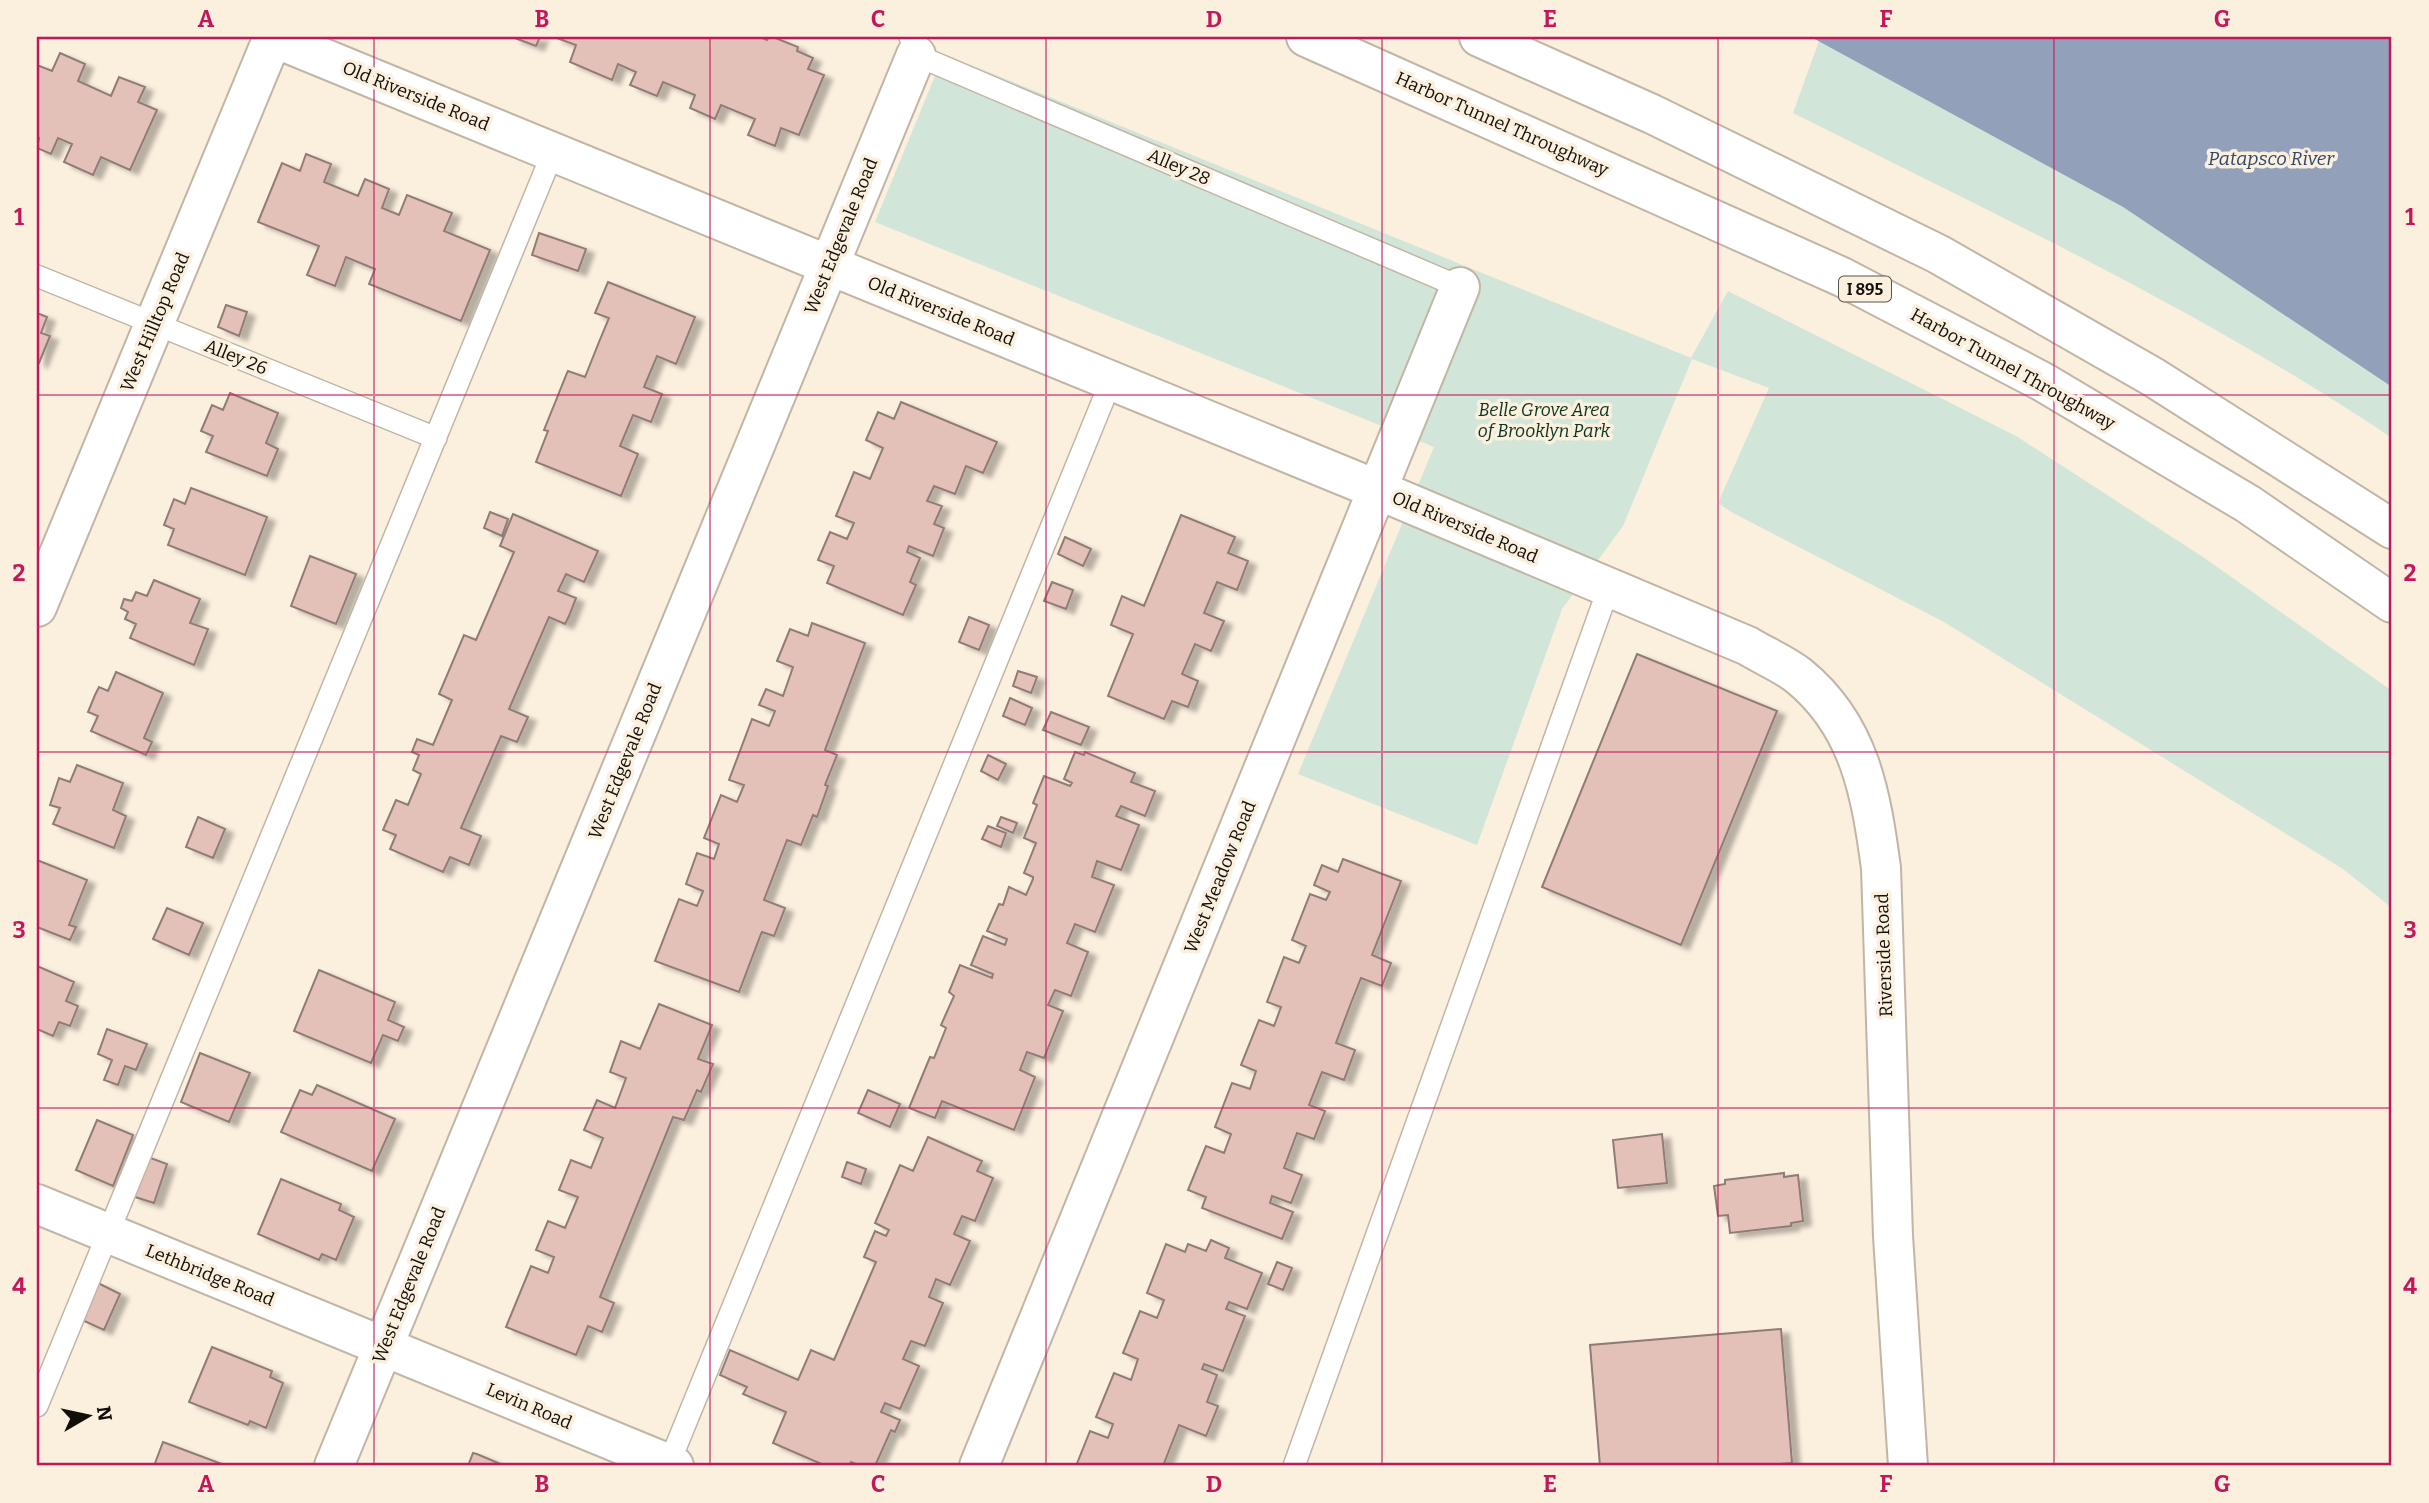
<svg xmlns="http://www.w3.org/2000/svg" width="2429" height="1503" font-family="Bitter,serif">
  <defs>
    <filter id="shadow"><feDropShadow dx="8" dy="4.5" stdDeviation="2" flood-color="#0004"/></filter>
  </defs>
  <rect width="100%" height="100%" fill="#fbefde"/>
  <path fill="#d1e5d8" d="M 1819,41 L 2123,207 L 2392,387 L 2392,438 C 2203,311 1996,215 1793,113 Z
    M 944,54 L 1691,358 L 1728,291 L 2016,436 L 2206,559 L 2392,691 L 2392,908 L 2343,869 L 1944,622 L 1733,513 L 1718,503 L 1769,388 L 1692,359 L 1623,526 L 1562,609 L 1477,845 L 1298,774 L 1434,447 L 875,222 Z"/>
  <path fill="#92a0ba" d="M 1811,37 L 2392,37 L 2392,387 L 2123,207 Z"/>
  <path fill="#e4c1b8" stroke="#907c76" stroke-width="2" filter="url(#shadow)" d="M 512,37 L 540,37 L 536,46 Z
    M 554,37 L 760,37 L 767,40 L 769,37 L 773,37 L 798,47 L 797,51 L 813,58 L 808,69 L 824,75 L 799,135 L 781,128 L 775,146 L 748,135 L 755,119 L 721,105 L 715,119 L 690,108 L 695,95 L 663,82 L 657,96 L 630,85 L 636,72 L 618,64 L 612,80 L 570,62 L 576,45 Z
    M 60,53 L 85,64 L 78,81 L 111,96 L 119,77 L 145,87 L 138,102 L 157,110 L 130,170 L 101,157 L 93,175 L 64,162 L 72,144 L 58,138 L 51,154 L 37,148 L 39,138 L 37,137 L 37,65 L 52,71 Z
    M 306,154 L 331,164 L 324,182 L 358,196 L 365,179 L 389,189 L 382,208 L 399,215 L 407,195 L 452,213 L 444,231 L 490,250 L 461,321 L 369,284 L 375,269 L 346,257 L 335,286 L 307,275 L 319,246 L 258,222 L 282,163 L 300,171 Z
    M 539,233 L 586,249 L 578,271 L 532,255 Z
    M 608,282 L 695,317 L 676,364 L 657,356 L 644,387 L 662,394 L 651,422 L 633,415 L 620,446 L 638,454 L 621,496 L 536,462 L 548,431 L 544,430 L 567,373 L 568,371 L 585,377 L 599,342 L 609,318 L 595,313 Z
    M 226,305 L 247,312 L 239,336 L 218,327 Z
    M 37,313 L 47,317 L 41,333 L 50,336 L 39,363 L 37,362 Z
    M 230,393 L 278,413 L 266,443 L 278,449 L 267,476 L 206,452 L 213,436 L 201,431 L 212,405 L 223,410 Z
    M 901,402 L 997,442 L 983,473 L 966,466 L 955,494 L 934,486 L 927,501 L 942,506 L 934,524 L 944,528 L 933,556 L 909,546 L 907,552 L 920,558 L 910,582 L 916,585 L 903,615 L 827,583 L 834,566 L 818,560 L 830,532 L 847,539 L 854,523 L 836,516 L 854,472 L 870,479 L 883,448 L 866,440 L 878,412 L 894,419 Z
    M 191,488 L 267,517 L 245,575 L 168,545 L 174,529 L 164,525 L 174,499 L 185,504 Z
    M 490,512 L 508,519 L 502,536 L 484,528 Z
    M 513,514 L 598,551 L 584,582 L 566,574 L 558,591 L 576,598 L 569,616 L 565,624 L 549,617 L 509,709 L 528,717 L 517,742 L 501,736 L 461,828 L 481,836 L 469,865 L 450,857 L 443,872 L 390,849 L 396,835 L 383,830 L 396,800 L 408,805 L 421,774 L 413,770 L 419,755 L 412,752 L 417,739 L 433,745 L 452,700 L 439,694 L 464,635 L 476,640 L 514,552 L 500,546 Z
    M 1181,515 L 1235,537 L 1228,553 L 1248,561 L 1237,590 L 1217,582 L 1204,613 L 1224,621 L 1211,651 L 1195,644 L 1182,674 L 1198,681 L 1188,707 L 1172,701 L 1164,719 L 1108,696 L 1133,634 L 1111,625 L 1122,596 L 1144,606 Z
    M 1065,537 L 1091,549 L 1083,566 L 1058,554 Z
    M 310,556 L 356,574 L 336,624 L 291,606 Z
    M 154,580 L 200,599 L 190,623 L 208,629 L 194,665 L 130,638 L 136,624 L 125,619 L 128,612 L 121,608 L 124,599 L 132,601 L 136,592 L 147,596 Z
    M 1052,582 L 1073,590 L 1066,609 L 1044,601 Z
    M 969,617 L 989,625 L 979,650 L 959,642 Z
    M 812,623 L 865,643 L 825,750 L 837,755 L 825,785 L 828,786 L 817,817 L 813,815 L 801,845 L 787,840 L 764,900 L 785,908 L 774,936 L 762,932 L 761,934 L 739,992 L 655,961 L 679,899 L 697,906 L 703,891 L 686,884 L 697,853 L 714,859 L 719,844 L 704,838 L 721,795 L 737,802 L 744,785 L 729,780 L 752,719 L 769,726 L 775,711 L 759,705 L 766,689 L 783,696 L 793,667 L 777,661 L 790,629 L 808,636 Z
    M 1637,654 L 1777,711 L 1681,945 L 1542,887 Z
    M 1018,671 L 1037,677 L 1031,693 L 1013,686 Z
    M 116,672 L 163,693 L 144,738 L 152,742 L 146,755 L 91,731 L 98,716 L 88,712 L 95,695 L 99,687 L 108,691 Z
    M 1010,698 L 1032,708 L 1025,725 L 1003,716 Z
    M 1051,712 L 1089,727 L 1081,745 L 1043,730 Z
    M 1075,752 L 1084,755 L 1085,752 L 1135,773 L 1131,782 L 1155,791 L 1145,816 L 1121,806 L 1116,816 L 1139,825 L 1121,870 L 1097,861 L 1092,877 L 1114,885 L 1095,932 L 1075,924 L 1067,943 L 1088,952 L 1071,996 L 1055,990 L 1048,1005 L 1063,1011 L 1044,1058 L 1027,1052 L 1020,1070 L 1035,1077 L 1014,1130 L 942,1101 L 935,1118 L 909,1108 L 930,1057 L 934,1058 L 946,1028 L 941,1025 L 954,996 L 949,992 L 960,965 L 992,978 L 993,974 L 971,965 L 983,936 L 1005,945 L 1007,939 L 987,931 L 999,904 L 1003,905 L 1009,887 L 1026,895 L 1033,879 L 1033,877 L 1024,873 L 1036,843 L 1024,838 L 1037,805 L 1033,803 L 1044,776 L 1070,786 L 1072,783 L 1064,779 Z
    M 988,755 L 1006,764 L 998,780 L 981,771 Z
    M 77,765 L 123,783 L 113,810 L 126,816 L 114,848 L 53,824 L 60,808 L 50,805 L 59,778 L 70,782 Z
    M 198,817 L 225,829 L 213,858 L 186,847 Z
    M 1001,817 L 1017,823 L 1013,833 L 997,826 Z
    M 988,826 L 1006,833 L 1001,847 L 982,839 Z
    M 1343,859 L 1401,881 L 1372,955 L 1391,963 L 1382,986 L 1361,978 L 1351,1003 L 1336,1043 L 1355,1050 L 1344,1080 L 1322,1072 L 1309,1105 L 1325,1111 L 1314,1139 L 1297,1133 L 1284,1168 L 1302,1175 L 1291,1203 L 1272,1196 L 1270,1203 L 1293,1212 L 1282,1239 L 1202,1208 L 1206,1197 L 1188,1190 L 1206,1146 L 1224,1153 L 1231,1134 L 1215,1127 L 1232,1083 L 1250,1089 L 1256,1071 L 1241,1065 L 1259,1020 L 1274,1026 L 1281,1007 L 1267,1002 L 1284,957 L 1299,963 L 1306,946 L 1292,940 L 1310,894 L 1326,900 L 1330,892 L 1314,885 L 1322,865 L 1338,872 Z
    M 37,860 L 87,880 L 69,925 L 76,927 L 70,940 L 37,927 Z
    M 167,908 L 203,923 L 189,955 L 153,939 Z
    M 37,966 L 74,982 L 66,1001 L 78,1006 L 70,1026 L 59,1022 L 53,1036 L 37,1029 Z
    M 319,970 L 395,1002 L 388,1020 L 404,1027 L 398,1041 L 383,1035 L 371,1063 L 294,1031 Z
    M 659,1004 L 712,1025 L 698,1059 L 713,1064 L 701,1092 L 697,1090 L 684,1120 L 673,1117 L 600,1297 L 614,1303 L 602,1332 L 588,1326 L 576,1355 L 506,1327 L 531,1266 L 548,1273 L 554,1257 L 536,1250 L 548,1221 L 565,1228 L 578,1197 L 559,1190 L 571,1160 L 591,1168 L 603,1138 L 584,1130 L 597,1100 L 615,1108 L 626,1078 L 610,1072 L 621,1041 L 640,1049 Z
    M 107,1029 L 147,1044 L 136,1070 L 125,1066 L 118,1085 L 104,1080 L 112,1060 L 98,1054 Z
    M 200,1053 L 250,1073 L 229,1122 L 181,1102 Z
    M 317,1085 L 395,1119 L 372,1171 L 281,1132 L 300,1090 L 312,1095 Z
    M 868,1090 L 900,1104 L 890,1127 L 858,1113 Z
    M 97,1120 L 133,1135 L 113,1186 L 76,1170 Z
    M 1662,1134 L 1667,1183 L 1618,1188 L 1613,1140 Z
    M 928,1137 L 982,1161 L 977,1171 L 993,1178 L 975,1221 L 962,1216 L 954,1234 L 970,1241 L 950,1285 L 936,1279 L 929,1297 L 943,1303 L 925,1346 L 911,1341 L 903,1359 L 919,1366 L 900,1409 L 885,1403 L 881,1412 L 900,1420 L 895,1432 L 891,1430 L 875,1466 L 861,1466 L 851,1462 L 849,1466 L 826,1466 L 773,1443 L 786,1412 L 743,1394 L 747,1387 L 720,1375 L 730,1350 L 798,1380 L 811,1350 L 834,1360 L 876,1262 L 864,1257 L 875,1231 L 886,1236 L 889,1230 L 875,1223 L 900,1165 L 913,1171 Z
    M 145,1156 L 167,1164 L 154,1203 L 132,1196 Z
    M 847,1162 L 866,1169 L 861,1184 L 842,1177 Z
    M 1784,1173 L 1784,1177 L 1798,1175 L 1803,1221 L 1791,1223 L 1791,1226 L 1730,1233 L 1728,1215 L 1718,1216 L 1714,1186 L 1725,1184 L 1725,1180 Z
    M 281,1179 L 341,1204 L 339,1210 L 354,1217 L 336,1260 L 322,1254 L 319,1260 L 258,1234 Z
    M 1211,1240 L 1229,1248 L 1225,1258 L 1262,1273 L 1247,1309 L 1229,1302 L 1226,1309 L 1245,1316 L 1223,1371 L 1204,1364 L 1202,1369 L 1217,1375 L 1207,1402 L 1218,1406 L 1206,1436 L 1179,1425 L 1163,1466 L 1076,1466 L 1090,1431 L 1108,1438 L 1113,1424 L 1096,1417 L 1114,1373 L 1131,1380 L 1138,1359 L 1123,1353 L 1140,1311 L 1157,1318 L 1164,1300 L 1147,1293 L 1166,1244 L 1185,1252 L 1188,1244 L 1206,1251 Z
    M 1277,1262 L 1292,1268 L 1283,1290 L 1268,1284 Z
    M 98,1283 L 120,1294 L 104,1330 L 82,1320 Z
    M 1781,1329 L 1792,1463 L 1752,1466 L 1600,1466 L 1590,1345 Z
    M 212,1347 L 272,1371 L 270,1377 L 283,1383 L 266,1428 L 250,1421 L 248,1425 L 189,1402 Z
    M 163,1442 L 227,1466 L 154,1466 Z
    M 473,1453 L 477,1454 L 505,1466 L 468,1466 Z"/>
  <g fill="none" stroke-linecap="round" stroke-linejoin="round">
    <g stroke="#c1b6a5" stroke-width="24">
      <path id="service" d="M 910,37 L 916,55 L 1460,287
        M 37,276 L 436,438
        M 37,1406 L 553,152
        M 668,1466 L 1111,381
        M 1294,1466 L 1609,587"/>
    </g>
    <g stroke="#c1b6a5" stroke-width="42">
      <path id="minor" d="M 272,37 L 1378,490 L 1748,646 C 1764,656 1784,664 1799,676 C 1860,726 1871,794 1881,868 L 1893,1236 L 1908,1466
        M 37,607 L 273,37
        M 37,1204 L 674,1466
        M 334,1466 L 916,55
        M 979,1466 L 1460,287"/>
    </g>
    <g stroke="#c1b6a5" stroke-width="42">
      <path id="motorway" d="M 1306,37 L 1842,277 L 2043,382 L 2248,504 L 2392,603
        M 1479,37 L 1652,114 L 1938,254 L 2153,377 L 2392,529"/>
    </g>
    <use href="#service" stroke="#fff" stroke-width="21"/>
    <use href="#minor" stroke="#fff" stroke-width="38"/>
    <use href="#motorway" stroke="#fff" stroke-width="38"/>
  </g>
  <path fill="none" stroke="#c2185b" stroke-width="2" stroke-opacity="0.55" d="M 374,37 L 374,1466M 710,37 L 710,1466M 1046,37 L 1046,1466M 1382,37 L 1382,1466M 1718,37 L 1718,1466M 2054,37 L 2054,1466M 37,395 L 2392,395M 37,752 L 2392,752M 37,1108 L 2392,1108"/>
  <g text-anchor="middle" stroke-width="7" stroke-linejoin="round" paint-order="stroke">
    <rect fill="#fbefde" stroke="#585248" stroke-width="2" x="1839" y="276.5" width="52" height="25" rx="5"/>
    <g font-size="16" font-weight="bold" fill="#120e08">
      <text x="1865" y="295">I 895</text>
    </g>
    <g font-size="18" fill="#120e08" stroke="#fbefde">
      <text transform="translate(416 96) rotate(22)" y="6">Old Riverside Road</text>
      <text transform="translate(1502 124) rotate(24)" y="6">Harbor Tunnel Throughway</text>
      <text transform="translate(1179 167) rotate(23)" y="6">Alley 28</text>
      <text transform="translate(841 236) rotate(-68)" y="6">West Edgevale Road</text>
      <text transform="translate(941 311) rotate(22)" y="6">Old Riverside Road</text>
      <text transform="translate(155 322) rotate(-67)" y="6">West Hilltop Road</text>
      <text transform="translate(236 357) rotate(22)" y="6">Alley 26</text>
      <text transform="translate(2013 369) rotate(29)" y="6">Harbor Tunnel Throughway</text>
      <text transform="translate(1465 527) rotate(23)" y="6">Old Riverside Road</text>
      <text transform="translate(625 761) rotate(-68)" y="6">West Edgevale Road</text>
      <text transform="translate(1220 877) rotate(-68)" y="6">West Meadow Road</text>
      <text transform="translate(1884 955) rotate(-92)" y="6">Riverside Road</text>
      <text transform="translate(210 1275) rotate(22)" y="6">Lethbridge Road</text>
      <text transform="translate(409 1285) rotate(-68)" y="6">West Edgevale Road</text>
      <text transform="translate(529 1406) rotate(23)" y="6">Levin Road</text>
    </g>
    <g font-size="18" font-style="italic" fill="#0a331f" stroke="#fbefde">
      <text x="1544" y="416">Belle Grove Area<tspan x="1544" dy="21">of Brooklyn Park</tspan></text>
    </g>
    <g font-size="19" font-style="italic" fill="#30456c" stroke="#fbefde">
      <text x="2271" y="165">Patapsco River</text>
    </g>
  </g>
  <rect width="2429" height="1503" fill="none" stroke="#fbefde" stroke-width="77"/>
  <g transform="translate(88 1416) rotate(81)" stroke="#fbefde" stroke-width="5" paint-order="stroke">
  <path d="M0-5L12 26L0 18L-12 26Z" fill="#120e08"/>
  <text y="-10" font-size="19" font-weight="bold" text-anchor="middle" fill="#120e08">N</text>
  </g>
  <rect x="38" y="38" width="2352" height="1426" fill="none" stroke="#c2185b" stroke-width="2.5"/>
  <g font-size="23" text-anchor="middle" font-weight="bold" fill="#c2185b">
    <text x="206" y="27">A</text>
    <text x="542" y="27">B</text>
    <text x="878" y="27">C</text>
    <text x="1214" y="27">D</text>
    <text x="1550" y="27">E</text>
    <text x="1886" y="27">F</text>
    <text x="2222" y="27">G</text>
    <text x="19" y="225">1</text>
    <text x="2410" y="225">1</text>
    <text x="19" y="581">2</text>
    <text x="2410" y="581">2</text>
    <text x="19" y="938">3</text>
    <text x="2410" y="938">3</text>
    <text x="19" y="1294">4</text>
    <text x="2410" y="1294">4</text>
    <text x="206" y="1492">A</text>
    <text x="542" y="1492">B</text>
    <text x="878" y="1492">C</text>
    <text x="1214" y="1492">D</text>
    <text x="1550" y="1492">E</text>
    <text x="1886" y="1492">F</text>
    <text x="2222" y="1492">G</text>
  </g>
</svg>
